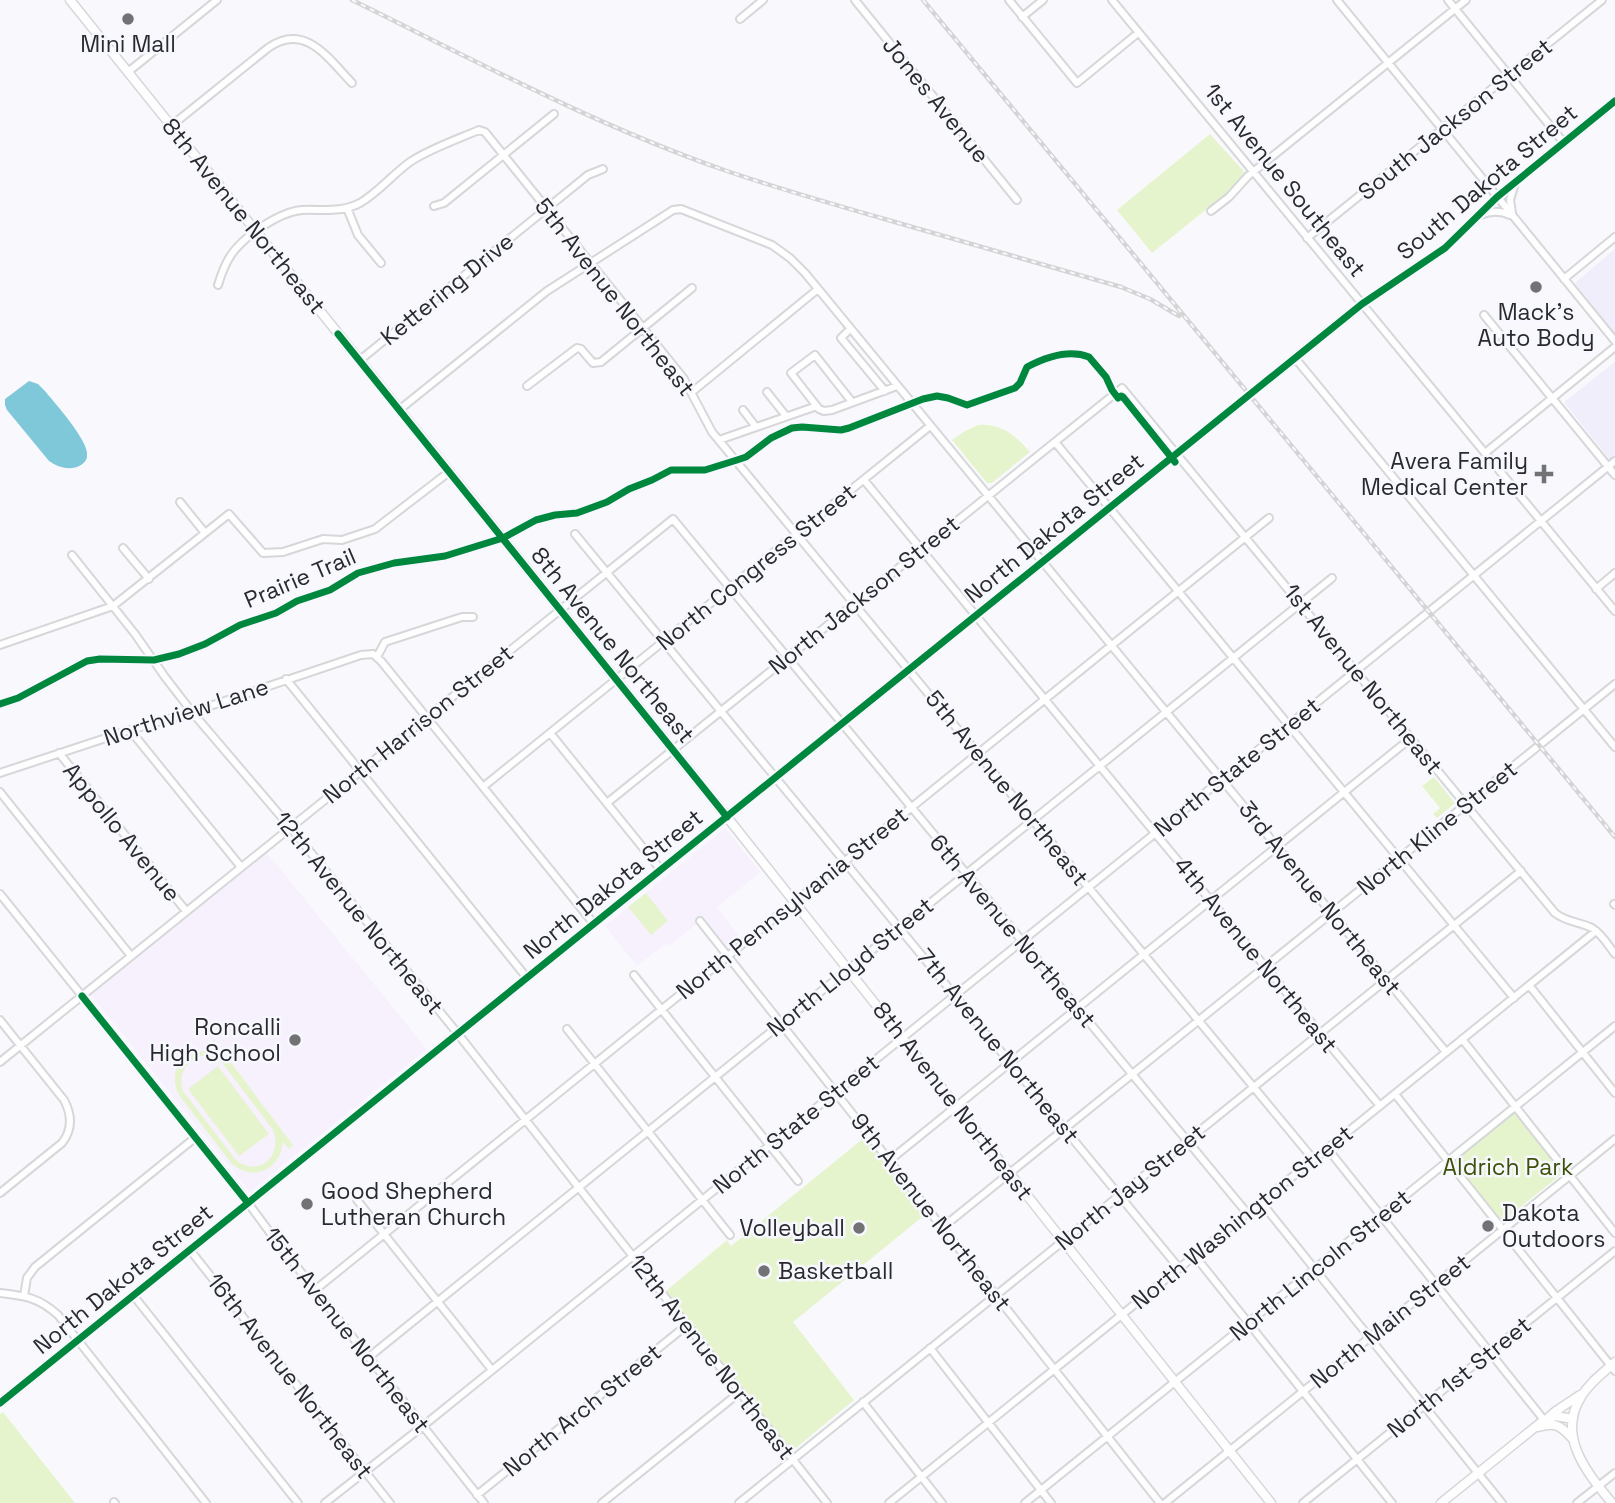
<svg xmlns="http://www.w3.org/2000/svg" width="1615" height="1503" font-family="'Space Grotesk',sans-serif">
  <rect width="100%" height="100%" fill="#f9f9fd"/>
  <path fill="#f7f1fe" d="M 725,828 L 761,872 L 717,907 L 740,937 L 728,947 L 704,918 L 669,946 L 667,943 L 637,966 L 605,926 Z
    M 267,853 L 427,1049 L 250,1192 L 91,995 Z"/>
  <path fill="#f0eefa" d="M 1615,249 L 1615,334 L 1575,283 Z
    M 1615,362 L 1615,458 L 1611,461 L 1564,402 Z"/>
  <path fill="#e6f4ce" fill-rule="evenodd" d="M 1210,134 L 1248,176 L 1152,253 L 1117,210 Z
    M 978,425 C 1000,423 1016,435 1030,452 L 992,483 L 987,483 L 952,440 L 965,431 Z
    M 1434,777 L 1455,803 L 1437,818 L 1433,814 L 1440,808 L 1422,786 Z
    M 646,893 L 668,921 L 651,935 L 628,907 Z
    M 214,1040 L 293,1145 L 289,1149 L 283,1142 C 280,1170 254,1182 232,1164 L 181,1098 C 164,1072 184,1048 213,1051 L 209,1044 ZM 201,1056 L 213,1057 L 223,1064 L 273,1130 C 283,1156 259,1178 236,1160 L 183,1091 C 178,1074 185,1062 201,1056 Z
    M 218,1066 L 269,1134 L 239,1156 L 188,1089 Z
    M 1514,1112 L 1563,1173 L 1502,1222 L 1453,1161 Z
    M 865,1137 L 926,1214 L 793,1322 L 854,1400 L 792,1451 L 666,1291 L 727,1240 L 731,1246 Z
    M 3,1412 L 75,1503 L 0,1503 L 0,1414 Z"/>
  <path fill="#7ec8da" d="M 29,381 L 38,384 L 44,390 C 54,402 90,442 87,456 C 87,460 84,463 81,465 C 71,471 59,468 49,461 L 7,410 L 5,405 L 5,399 Z"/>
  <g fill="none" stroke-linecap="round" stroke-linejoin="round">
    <g stroke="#d6d7d9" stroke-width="10">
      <path id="minor" d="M 855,0 L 1017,200
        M 1009,0 L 1077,83 L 1138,33
        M 1112,0 L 1615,611
        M 1337,0 L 1615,341
        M 1448,0 L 1564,143
        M 1022,17 L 1043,0
        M 740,19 L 763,0
        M 128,72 L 217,0
        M 171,126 L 268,48 C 305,22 328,58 352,83
        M 434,206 L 444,203 L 554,114
        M 347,208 L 358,235 L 381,263
        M 1211,211 L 1229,197 L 1248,176 L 1466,0
        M 1512,213 L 1510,200 L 1515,183
        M 1480,215 C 1490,211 1500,210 1510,215
        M 1307,238 L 1602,0
        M 1564,279 L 1615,237
        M 218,285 C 221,275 225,264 231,255 C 244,236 279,212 302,210 C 322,209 341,213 360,203 C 379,192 393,174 410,162 C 429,149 458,139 479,130 L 485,132 L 684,379 L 712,432 L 1313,1159
        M 1484,315 L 1615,475
        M 850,329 L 841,338 L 885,391
        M 1295,358 L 1615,747
        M 360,360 L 588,175 L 603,169
        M 527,386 L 577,348 L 581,349 L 593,363 L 601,362 L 692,288
        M 692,392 L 818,289
        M 767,392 L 786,416
        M 852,402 L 815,355 L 791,373 L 819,409 L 824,411 L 832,410 L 897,386
        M 399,410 L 547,291 L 673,210 L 681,209 L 772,245 L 790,258 L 805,273 L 1446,1052
        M 743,410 L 756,427
        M 719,440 L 817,406
        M 1055,442 L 1514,998
        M 1485,453 L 1615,347
        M 864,480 L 1380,1106
        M 180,502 L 205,533
        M 575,534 L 1179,1268
        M 123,548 L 149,579
        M 72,555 L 135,634 L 165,677 L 192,712 L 290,827 L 458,1034 L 827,1503
        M 1596,589 L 1615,573
        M 0,645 L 113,606 L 229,514 L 263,553 L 283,552 L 323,539 L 342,540 L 375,529 L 449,472
        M 377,657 L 385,642 L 462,617 L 473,617
        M 286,679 L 527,978
        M 130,730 L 241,867
        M 550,733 L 661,870
        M 59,753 L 186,911
        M 0,773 L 130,730 L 192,712 L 361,655 L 373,654 L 381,661 L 594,924
        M 483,787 L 930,426
        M 0,792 L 131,956
        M 607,803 L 1122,388 L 1555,913 C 1566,922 1580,922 1592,928 C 1602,934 1608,945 1615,954
        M 0,894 L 240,1192 L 274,1238 L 484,1503
        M 1614,904 L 1615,905
        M 700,921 L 1160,1503
        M 634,975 L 798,1181
        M 1529,985 L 1615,1093
        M 0,1020 L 64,1100 C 72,1115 73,1129 62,1143 L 0,1193
        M 567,1029 L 730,1235
        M 1462,1039 L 1615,1233
        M 0,1062 L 673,519 L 1247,1213
        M 1395,1094 L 1615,1371
        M 1327,1148 L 1544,1420
        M 890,1160 L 1411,738
        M 357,1200 L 492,1370
        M 1261,1202 L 1502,1503
        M 943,1227 L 1615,684
        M 190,1250 L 390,1503
        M 1195,1256 L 1392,1503
        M 315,1290 L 1269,518
        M 0,1293 C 25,1296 38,1297 58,1315 L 206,1503
        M 133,1295 L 298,1503
        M 24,1296 L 27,1278 L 35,1267 L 196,1137
        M 930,1348 L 1051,1503
        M 369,1357 L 1332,578
        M 863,1402 L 942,1503
        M 0,1403 L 1362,304 L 1445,248 L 1497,197 L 1615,101
        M 477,1495 L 687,1325
        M 114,1502 L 115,1503
        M 325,1503 L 423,1426 L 1615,461
        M 602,1503 L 740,1392
        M 739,1503 L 1521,871
        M 889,1503 L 1596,931
        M 1025,1503 L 1615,1026
        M 1165,1503 L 1615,1139
        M 1303,1503 L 1615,1251
        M 1577,1503 L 1615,1473"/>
    </g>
    <g stroke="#d6d7d9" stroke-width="11">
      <path id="major" d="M 70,0 L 727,817 L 1271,1503
        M 1548,1418 L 1556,1411 L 1580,1395
        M 1538,1427 C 1555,1422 1560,1425 1572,1438
        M 1441,1503 L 1544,1420 L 1556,1416 L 1573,1419
        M 1612,1503 C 1588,1474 1556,1436 1581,1397 C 1589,1383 1603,1373 1615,1362"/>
    </g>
    <use href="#minor" stroke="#fefeff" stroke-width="6"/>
    <use href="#major" stroke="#fefeff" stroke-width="8"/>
    <g stroke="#d4d4d4" stroke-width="4.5">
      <path id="rail" d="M 352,0 C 474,60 595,125 724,170 C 776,188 829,203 881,218 C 961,241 1041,264 1121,287 L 1150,299 L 1179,316
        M 923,0 L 1615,837"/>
    </g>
    <use href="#rail" stroke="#f7f8ff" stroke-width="2" stroke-dasharray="5" stroke-linecap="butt"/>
    <g stroke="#f7f8ff" stroke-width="11">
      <path id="cycleway" d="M 338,334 L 727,817
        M 0,704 L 18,698 L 87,661 L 100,659 L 154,660 L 179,654 L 205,644 L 240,625 L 276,613 L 297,601 L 330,590 L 358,573 L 394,563 L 445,556 L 503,538 L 536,520 L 555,515 L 577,513 L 607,502 L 629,489 L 652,480 L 671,470 L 705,470 L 737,460 L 746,457 L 771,438 L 792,428 L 802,427 L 841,430 L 849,428 L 923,399 L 937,396 L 948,398 L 967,405 L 1015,388 L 1020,383 L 1027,367 C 1046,357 1069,349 1089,357 L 1106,377 L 1112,390 L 1118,398 L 1121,396 L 1123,397 L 1175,462
        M 82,996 L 248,1203
        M 0,1403 L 1362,304 L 1445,248 L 1497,197 L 1615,101"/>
    </g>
    <use href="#cycleway" stroke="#00873e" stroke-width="7"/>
  </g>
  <g fill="#727275" stroke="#f7f8ff" stroke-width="2.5">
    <circle cx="128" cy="19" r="7"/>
    <circle cx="1536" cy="287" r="7"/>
    <path d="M1540.5 463.5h7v7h7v7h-7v7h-7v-7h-7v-7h7z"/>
    <circle cx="295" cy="1040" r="7"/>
    <circle cx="307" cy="1204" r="7"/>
    <circle cx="1488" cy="1226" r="7"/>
    <circle cx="859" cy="1228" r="7"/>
    <circle cx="764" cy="1271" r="7"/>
  </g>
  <g text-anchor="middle" stroke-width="5" stroke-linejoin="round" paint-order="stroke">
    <g font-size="23" fill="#2a2a2c" stroke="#f7f8ff" text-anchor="end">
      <text x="128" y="52" text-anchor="middle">Mini Mall</text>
      <text x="1536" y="320" text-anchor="middle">Mack's<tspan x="1536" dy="26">Auto Body</tspan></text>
      <text x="1528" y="469">Avera Family<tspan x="1528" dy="26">Medical Center</tspan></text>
      <text x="281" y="1035">Roncalli<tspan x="281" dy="26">High School</tspan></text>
      <text x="321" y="1199" text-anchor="start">Good Shepherd<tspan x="321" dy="26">Lutheran Church</tspan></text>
      <text x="1502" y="1221" text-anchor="start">Dakota<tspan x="1502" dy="26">Outdoors</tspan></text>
      <text x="845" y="1236">Volleyball</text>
      <text x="778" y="1279" text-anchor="start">Basketball</text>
    </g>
    <g font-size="23" fill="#2a2a2c" stroke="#f7f8ff">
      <text transform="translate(936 100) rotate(51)" y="8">Jones Avenue</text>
      <text transform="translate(1455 119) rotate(-39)" y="8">South Jackson Street</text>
      <text transform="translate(1285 180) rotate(51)" y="8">1st Avenue Southeast</text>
      <text transform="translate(1487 182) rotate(-40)" y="8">South Dakota Street</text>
      <text transform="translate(244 216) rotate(51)" y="8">8th Avenue Northeast</text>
      <text transform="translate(447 289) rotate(-39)" y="8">Kettering Drive</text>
      <text transform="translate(615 297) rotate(52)" y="8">5th Avenue Northeast</text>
      <text transform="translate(1054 528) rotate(-39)" y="8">North Dakota Street</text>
      <text transform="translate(756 567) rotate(-39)" y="8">North Congress Street</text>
      <text transform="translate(300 578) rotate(-23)" y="8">Prairie Trail</text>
      <text transform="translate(864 595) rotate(-39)" y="8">North Jackson Street</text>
      <text transform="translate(613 645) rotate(51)" y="8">8th Avenue Northeast</text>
      <text transform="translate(1363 679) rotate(51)" y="8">1st Avenue Northeast</text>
      <text transform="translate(186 712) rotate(-18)" y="8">Northview Lane</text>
      <text transform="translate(418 724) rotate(-39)" y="8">North Harrison Street</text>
      <text transform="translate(1237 767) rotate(-39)" y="8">North State Street</text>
      <text transform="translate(1007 788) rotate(51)" y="8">5th Avenue Northeast</text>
      <text transform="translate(1437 828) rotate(-39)" y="8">North Kline Street</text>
      <text transform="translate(122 832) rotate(51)" y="8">Appollo Avenue</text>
      <text transform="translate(613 884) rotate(-39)" y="8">North Dakota Street</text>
      <text transform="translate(1320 898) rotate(51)" y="8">3rd Avenue Northeast</text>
      <text transform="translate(792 903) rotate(-39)" y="8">North Pennsylvania Street</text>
      <text transform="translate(359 913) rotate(51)" y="8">12th Avenue Northeast</text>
      <text transform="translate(1013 931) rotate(50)" y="8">6th Avenue Northeast</text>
      <text transform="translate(1256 955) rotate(51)" y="8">4th Avenue Northeast</text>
      <text transform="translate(850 967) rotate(-39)" y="8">North Lloyd Street</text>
      <text transform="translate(998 1046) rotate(51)" y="8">7th Avenue Northeast</text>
      <text transform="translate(953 1101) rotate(52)" y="8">8th Avenue Northeast</text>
      <text transform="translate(796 1124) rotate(-39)" y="8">North State Street</text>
      <text transform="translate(1130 1187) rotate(-39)" y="8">North Jay Street</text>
      <text transform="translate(931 1212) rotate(52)" y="8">9th Avenue Northeast</text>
      <text transform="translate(1242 1217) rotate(-39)" y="8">North Washington Street</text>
      <text transform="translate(1320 1265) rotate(-39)" y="8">North Lincoln Street</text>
      <text transform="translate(123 1279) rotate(-39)" y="8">North Dakota Street</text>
      <text transform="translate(1390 1321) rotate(-39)" y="8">North Main Street</text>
      <text transform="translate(347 1330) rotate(52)" y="8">15th Avenue Northeast</text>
      <text transform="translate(712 1357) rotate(52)" y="8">12th Avenue Northeast</text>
      <text transform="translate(290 1376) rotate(52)" y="8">16th Avenue Northeast</text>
      <text transform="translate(1459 1377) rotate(-39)" y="8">North 1st Street</text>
      <text transform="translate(582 1410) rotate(-39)" y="8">North Arch Street</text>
    </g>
    <g font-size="23" fill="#3e5007" stroke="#f7f8ff">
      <text x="1508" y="1175">Aldrich Park</text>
    </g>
  </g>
</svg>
